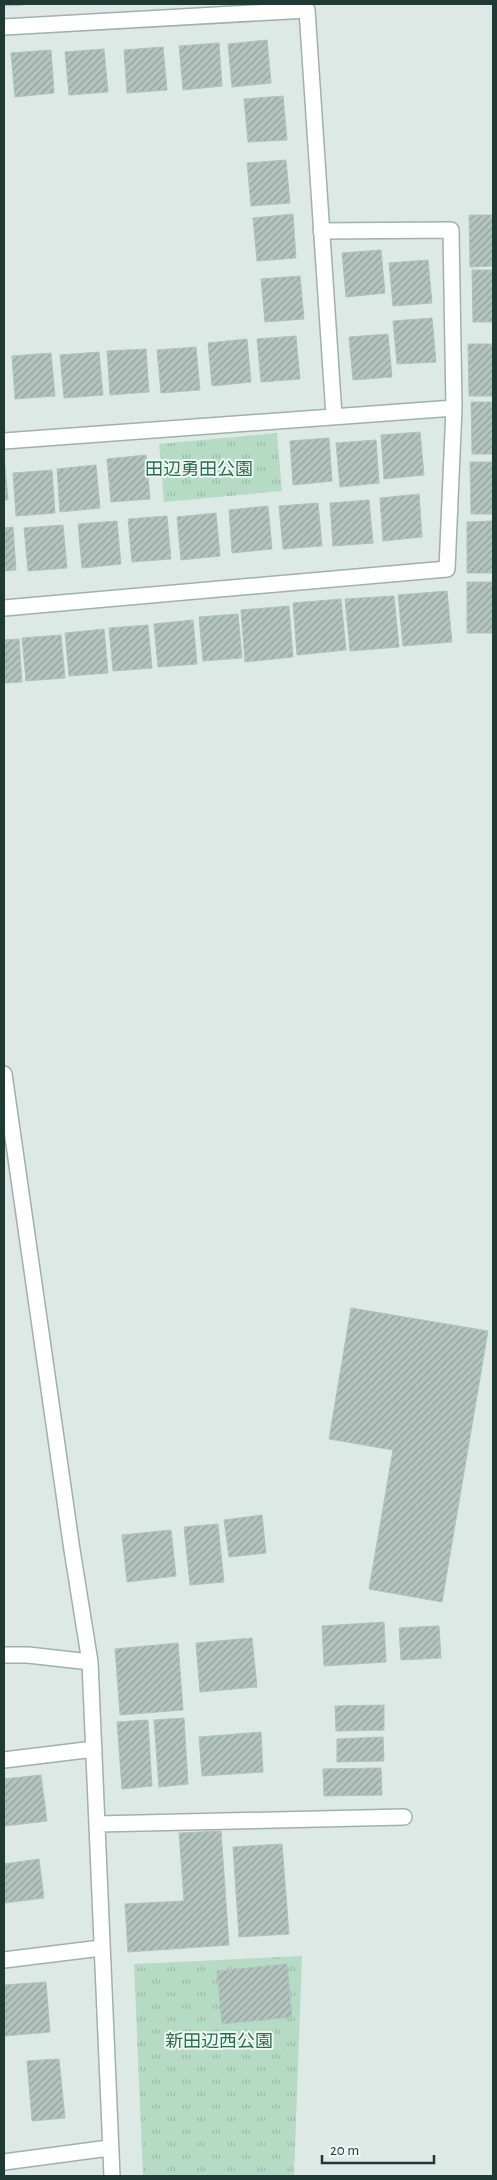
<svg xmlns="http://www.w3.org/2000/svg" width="497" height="2180" font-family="'Alegreya Sans','Noto Sans JP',sans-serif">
  <defs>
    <pattern id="grass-tufts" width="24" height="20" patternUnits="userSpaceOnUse" patternTransform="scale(1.25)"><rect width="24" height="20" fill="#b6dbc4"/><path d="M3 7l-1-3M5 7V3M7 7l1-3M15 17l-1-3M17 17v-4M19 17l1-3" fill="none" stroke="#9cbda9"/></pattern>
    <pattern id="building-hatch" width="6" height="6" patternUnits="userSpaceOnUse" patternTransform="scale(1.25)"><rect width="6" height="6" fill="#b3c4bf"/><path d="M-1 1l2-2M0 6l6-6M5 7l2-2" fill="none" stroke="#91a09c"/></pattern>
  </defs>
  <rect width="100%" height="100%" fill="#dde9e5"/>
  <path fill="url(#grass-tufts)" d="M 277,433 L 282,491 L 164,502 L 159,444 Z
    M 302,1956 L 294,2176 L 143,2176 L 134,1964 Z"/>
  <path fill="url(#building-hatch)" stroke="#b0c3bd" d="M 4,4 L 23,4 L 23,5 L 4,6 Z
    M 267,40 L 271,83 L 232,87 L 228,44 Z
    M 219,43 L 222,86 L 183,90 L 179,46 Z
    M 163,47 L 167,90 L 127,93 L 124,50 Z
    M 104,49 L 108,92 L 69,95 L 65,52 Z
    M 51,50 L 54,93 L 15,97 L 11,53 Z
    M 283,96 L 287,140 L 248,142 L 244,99 Z
    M 286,160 L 290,203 L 251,206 L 247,163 Z
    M 293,214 L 296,258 L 257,261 L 253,218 Z
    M 469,215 L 493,215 L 493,266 L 470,267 Z
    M 381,250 L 385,293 L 346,297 L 342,253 Z
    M 428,260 L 432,303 L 393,306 L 389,263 Z
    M 472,270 L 493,270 L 493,322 L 473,322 Z
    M 300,276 L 304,319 L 265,322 L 261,279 Z
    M 432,318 L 436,362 L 397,364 L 393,321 Z
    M 388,334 L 392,377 L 353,380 L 349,337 Z
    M 296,336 L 300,379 L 261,382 L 257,339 Z
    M 247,339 L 251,382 L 212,386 L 208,343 Z
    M 468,344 L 493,344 L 493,396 L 469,396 Z
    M 196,347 L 200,390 L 161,393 L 157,350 Z
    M 146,349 L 149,392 L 110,395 L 107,351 Z
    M 99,352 L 103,395 L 64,398 L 60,355 Z
    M 51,353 L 55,396 L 15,399 L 12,356 Z
    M 471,402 L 493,402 L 493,454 L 472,454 Z
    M 420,432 L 424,475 L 384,479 L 381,435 Z
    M 329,438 L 332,481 L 293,485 L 290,441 Z
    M 376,440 L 379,483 L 340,487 L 336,443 Z
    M 146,455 L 150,499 L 111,502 L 107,459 Z
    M 4,456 L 8,500 L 4,500 Z
    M 470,462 L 493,462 L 493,514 L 471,514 Z
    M 96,465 L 100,508 L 60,512 L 57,469 Z
    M 52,470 L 55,513 L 16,516 L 13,473 Z
    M 419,494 L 422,537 L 383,541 L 380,498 Z
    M 369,500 L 373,543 L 333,546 L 330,503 Z
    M 318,503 L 322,546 L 283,549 L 279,506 Z
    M 268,506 L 272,549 L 232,553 L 229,510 Z
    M 216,513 L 220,556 L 181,560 L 177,517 Z
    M 167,516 L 171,559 L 132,562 L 128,519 Z
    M 117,521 L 121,564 L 82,568 L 78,524 Z
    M 493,521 L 493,573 L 467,573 L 467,522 Z
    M 63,525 L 67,568 L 28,571 L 24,528 Z
    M 13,527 L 16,570 L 4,571 L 4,528 Z
    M 467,582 L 493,582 L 493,633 L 467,633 Z
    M 447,591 L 452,642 L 403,646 L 398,595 Z
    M 394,596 L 399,647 L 350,651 L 345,599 Z
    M 341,599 L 346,650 L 297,655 L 293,603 Z
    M 289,606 L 293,657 L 245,662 L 241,610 Z
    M 238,614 L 242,658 L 203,661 L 199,617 Z
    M 193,620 L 197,664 L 158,667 L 154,624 Z
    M 148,625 L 152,668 L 113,671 L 109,628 Z
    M 104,629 L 108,673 L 69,676 L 65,633 Z
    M 61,635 L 65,678 L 26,681 L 22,638 Z
    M 19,639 L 22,682 L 4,683 L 4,640 Z
    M 351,1308 L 488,1331 L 442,1602 L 369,1589 L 393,1450 L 329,1439 Z
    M 262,1515 L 266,1553 L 229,1557 L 224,1520 Z
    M 218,1524 L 224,1582 L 190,1585 L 184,1527 Z
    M 171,1530 L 176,1576 L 127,1582 L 122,1535 Z
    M 384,1622 L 386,1662 L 324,1666 L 322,1626 Z
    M 439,1626 L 441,1658 L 401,1660 L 399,1628 Z
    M 252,1638 L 257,1687 L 200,1692 L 196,1643 Z
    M 178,1643 L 183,1710 L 120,1715 L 115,1649 Z
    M 384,1705 L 384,1730 L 336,1731 L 335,1706 Z
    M 184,1718 L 188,1784 L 159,1787 L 154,1720 Z
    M 148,1720 L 152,1786 L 122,1789 L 117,1722 Z
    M 261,1732 L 263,1772 L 202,1776 L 199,1737 Z
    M 383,1737 L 384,1761 L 337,1762 L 337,1739 Z
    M 381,1768 L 382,1795 L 324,1796 L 323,1769 Z
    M 41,1775 L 47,1821 L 4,1826 L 4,1779 Z
    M 221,1831 L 229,1945 L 128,1952 L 125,1904 L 184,1901 L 179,1833 Z
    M 282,1844 L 289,1934 L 239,1937 L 233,1847 Z
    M 39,1859 L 44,1898 L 4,1903 L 4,1864 Z
    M 287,1964 L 292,2017 L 222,2024 L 217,1971 Z
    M 46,1982 L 50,2032 L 4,2036 L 4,1985 Z
    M 59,2059 L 65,2118 L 32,2121 L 27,2061 Z"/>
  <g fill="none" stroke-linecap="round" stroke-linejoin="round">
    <g stroke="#a0b1ad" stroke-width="18">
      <path id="minor" d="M 4,27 L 307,10 L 334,416
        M 4,441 L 454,408
        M 4,608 L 447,569 L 454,408 L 451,230 L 321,231
        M 4,1074 L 72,1550 L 90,1662 L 112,2176
        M 4,1655 L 28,1655 L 90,1662
        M 4,1760 L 94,1749
        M 97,1824 L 404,1817
        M 4,1960 L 101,1948
        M 4,2162 L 109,2148"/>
    </g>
    <use href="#minor" stroke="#fff" stroke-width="15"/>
  </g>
  <g text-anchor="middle" stroke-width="4" stroke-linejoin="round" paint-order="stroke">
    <g font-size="18" fill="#2a6f4d" stroke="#eef6f3">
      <text x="199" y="475">田辺勇田公園</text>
      <text x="219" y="2047">新田辺西公園</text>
    </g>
  </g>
  <rect width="497" height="2180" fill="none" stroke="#1f3935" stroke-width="10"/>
  <path d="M322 2155v8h112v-8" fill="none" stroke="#1f3935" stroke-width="2.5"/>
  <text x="330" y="2155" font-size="15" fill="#1f3935" stroke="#eef6f3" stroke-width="4" paint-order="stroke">20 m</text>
</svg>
